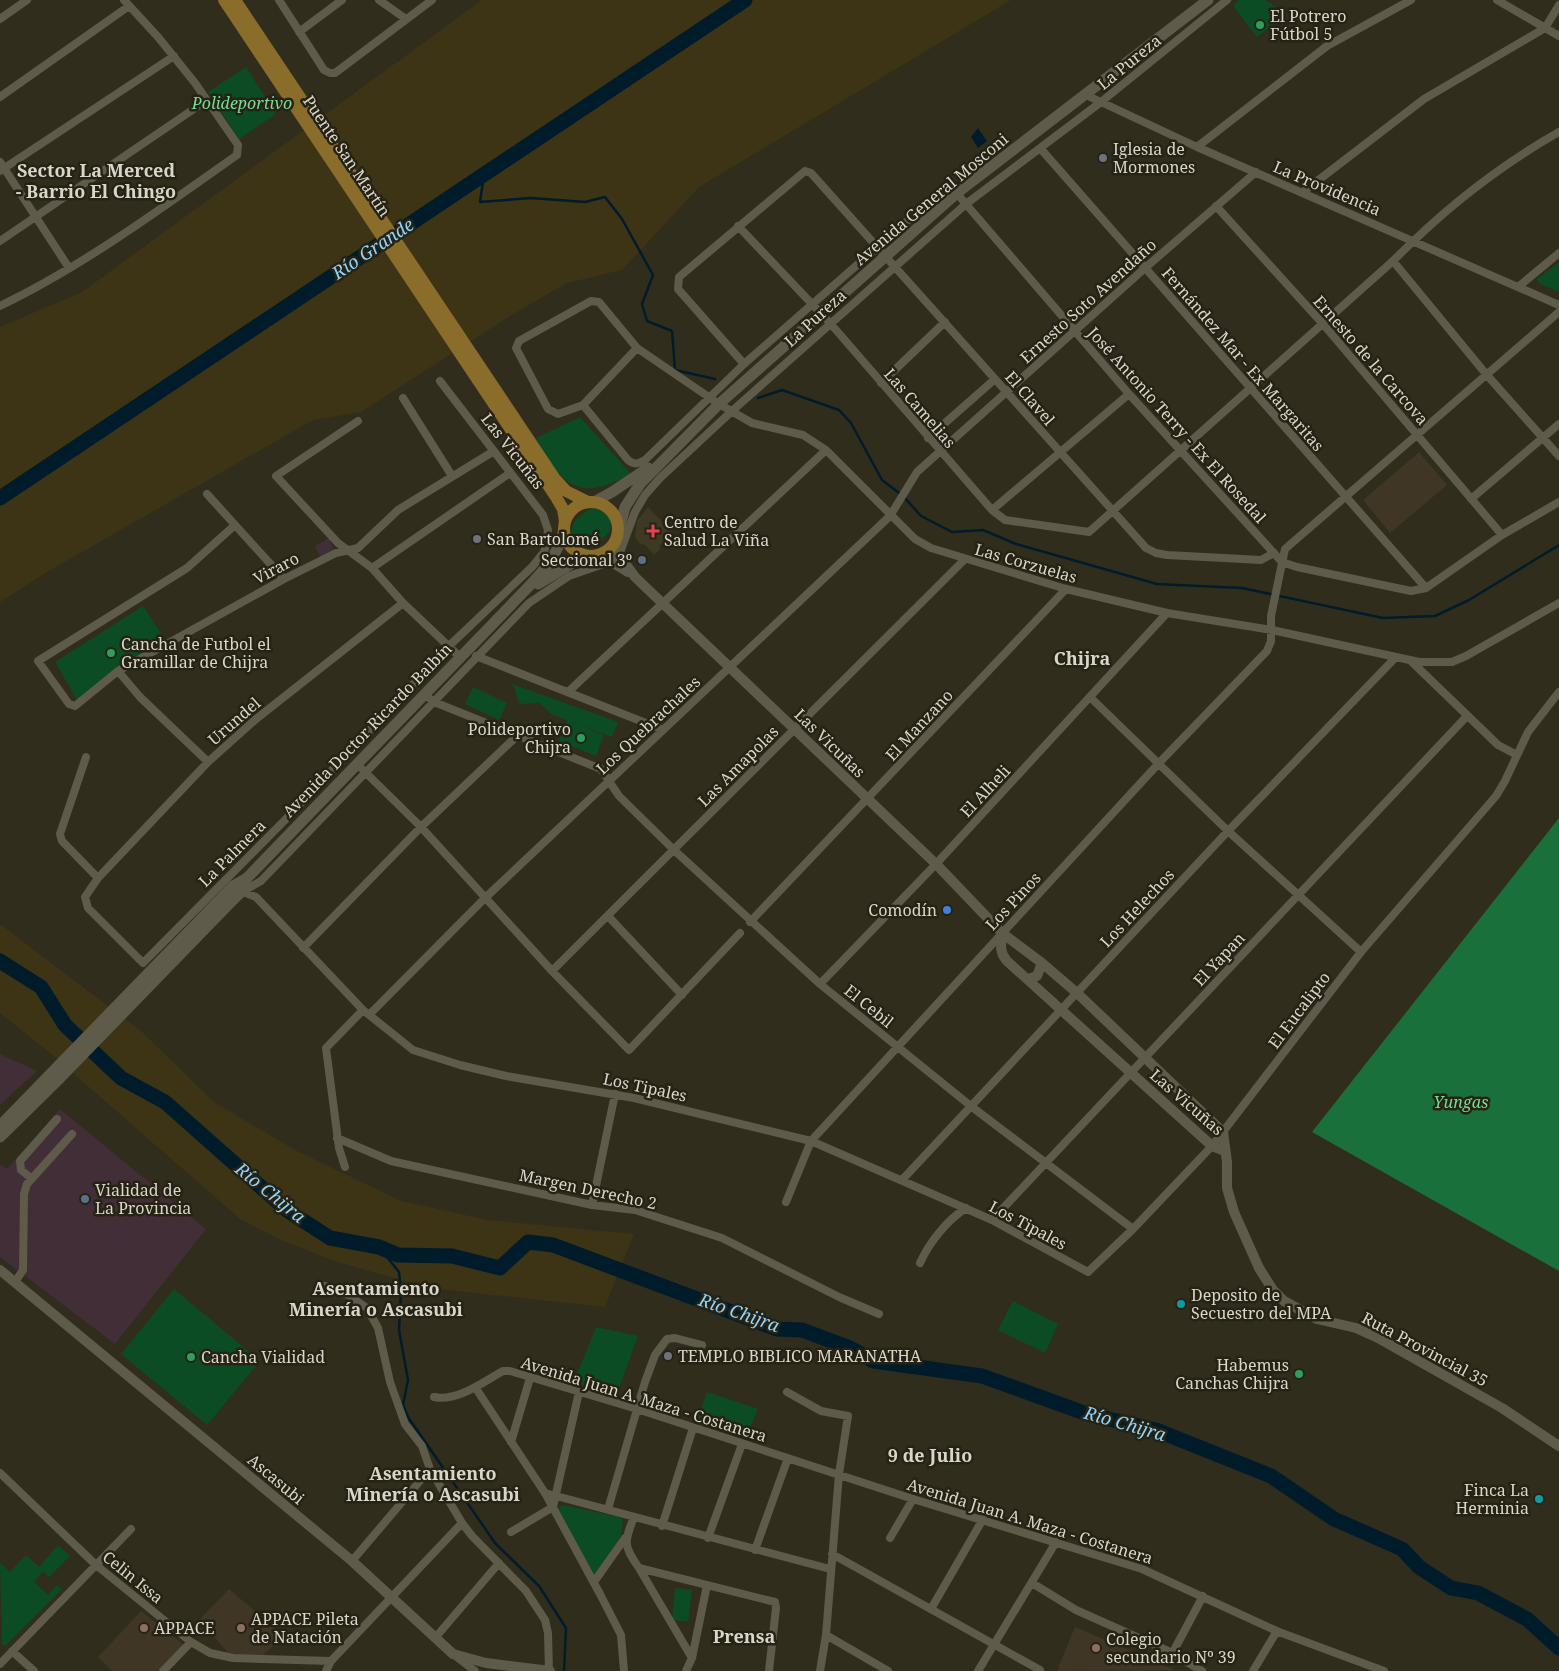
<svg xmlns="http://www.w3.org/2000/svg" width="1559" height="1671" font-family="'Noto Serif',serif">
  <rect width="100%" height="100%" fill="#312d1d"/>
  <path fill="#3d3923" d="M 648,507 L 673,533 L 659,546 L 661,548 L 654,555 L 645,545 L 640,544 L 635,537 L 637,521 Z"/>
  <path fill="#412e36" d="M 329,538 L 334,550 L 320,557 L 315,546 Z
    M 0,1054 L 37,1071 L 0,1105 Z
    M 60,1109 L 206,1229 L 115,1344 L 0,1257 L 0,1164 L 7,1169 Z"/>
  <path fill="#3f3626" d="M 1419,452 L 1447,485 L 1390,533 L 1363,500 Z
    M 229,1589 L 284,1636 L 263,1655 L 232,1657 L 199,1620 Z
    M 141,1611 L 184,1645 L 159,1671 L 112,1671 L 98,1657 Z
    M 1075,1627 L 1175,1670 L 1057,1671 Z"/>
  <path fill="#0b4c24" d="M 1239,0 L 1265,0 L 1287,14 L 1257,37 L 1233,6 Z
    M 246,67 L 276,114 L 239,139 L 208,92 Z
    M 1559,262 L 1559,292 L 1539,283 L 1537,279 Z
    M 580,417 L 631,474 C 579,503 561,486 536,438 Z
    M 593,508 L 606,512 L 611,518 L 610,531 L 597,546 L 584,549 L 574,544 C 565,527 578,514 593,508 Z
    M 143,606 L 168,644 L 77,700 L 55,662 Z
    M 512,684 L 618,722 L 612,737 L 551,714 L 540,703 L 520,704 C 516,698 517,691 512,684 Z
    M 473,687 L 507,703 L 499,720 L 465,704 Z
    M 567,720 L 604,735 L 596,756 L 559,741 Z
    M 174,1289 L 260,1361 L 207,1425 L 121,1354 Z
    M 1013,1301 L 1058,1324 L 1045,1353 L 998,1330 Z
    M 596,1327 L 638,1336 L 616,1396 L 573,1384 Z
    M 707,1392 L 758,1409 L 746,1437 L 697,1421 Z
    M 563,1505 L 619,1517 L 623,1520 L 621,1535 L 595,1576 L 558,1512 L 558,1508 Z
    M 58,1545 L 70,1556 L 49,1577 L 43,1571 L 34,1582 L 48,1595 L 57,1585 L 62,1589 L 6,1645 L 2,1645 L 0,1563 L 10,1572 L 26,1555 L 39,1567 Z
    M 675,1588 L 692,1590 L 688,1622 L 672,1620 Z"/>
  <path fill="#1a703a" d="M 1559,818 L 1559,1271 L 1312,1132 Z"/>
  <path fill="#3c3414" d="M 482,0 L 1011,0 L 699,187 L 622,270 L 567,283 L 510,316 L 361,412 L 313,420 L 47,572 L 0,602 L 0,327 L 82,292 Z
    M 0,924 L 142,1032 L 214,1102 L 295,1150 L 401,1201 L 488,1220 L 634,1234 L 605,1307 L 428,1288 L 335,1261 L 283,1241 L 240,1219 L 50,1053 L 0,1013 Z"/>
  <path fill="#001c2b" d="M 978,128 L 987,141 L 978,148 L 971,137 Z"/>
  <g fill="none" stroke-linecap="round" stroke-linejoin="round">
    <path stroke="#001c2b" stroke-width="2.5" d="M 484,175 L 480,202 L 531,198 L 585,202 L 605,197 L 622,219 L 653,275 L 642,304 L 647,321 L 672,331 L 675,370 L 715,379
      M 758,398 L 782,390 L 839,410 L 851,423 L 882,480 L 903,496 L 921,516 L 952,532 L 983,530 L 1016,544 L 1157,584 L 1242,588 L 1383,618 L 1435,616 L 1469,600 L 1559,545
      M 379,1247 L 399,1272 L 401,1292 L 399,1330 L 408,1380 L 403,1405 L 408,1417 L 495,1543 L 539,1586 L 566,1628 L 564,1671"/>
    <path stroke="#001c2b" stroke-width="15" d="M 0,498 L 745,0
      M 0,961 L 41,987 L 65,1025 L 121,1078 L 165,1102 L 288,1211 L 330,1238 L 379,1247 L 398,1255 L 452,1256 L 500,1268 L 528,1242 L 553,1245 L 777,1329 L 802,1330 L 850,1348 L 873,1361 L 982,1376 L 1087,1414 L 1156,1430 L 1271,1476 L 1334,1519 L 1402,1549 L 1419,1567 L 1451,1588 L 1478,1593 L 1527,1619 L 1559,1648"/>
    <path stroke="#5f5b4a" stroke-width="8" d="M 279,0 L 324,70 L 330,73 L 335,73 L 432,0
      M 379,0 L 406,19
      M 1497,0 L 1559,36
      M 0,19 L 27,0
      M 299,32 L 342,0
      M 1086,95 L 1197,147 L 1559,305
      M 0,97 L 129,6
      M 1197,147 L 1327,46 L 1411,0
      M 1040,148 L 1426,588
      M 0,162 L 69,268
      M 0,171 L 174,56
      M 1303,192 L 1424,99 L 1545,28 L 1559,5
      M 1216,206 L 1323,324 L 1502,535
      M 738,226 L 830,323 L 992,510 L 1005,520 L 1089,532 L 1393,261 C 1443,210 1497,167 1559,132
      M 0,241 L 207,100
      M 1393,261 L 1486,374 L 1559,456
      M 1518,287 L 1559,253
      M 0,306 C 83,266 162,208 237,155 L 238,145 L 195,83 L 158,37 L 124,0
      M 637,348 L 583,405 L 558,414 L 548,409 L 516,348 L 519,341 L 591,301 L 599,302 L 637,348 L 719,404 L 752,423 L 803,435 L 826,450 L 915,539 L 931,548 L 1066,589 L 1167,613 L 1272,630 L 1419,662 L 1452,662 L 1466,656 L 1559,603
      M 744,364 L 678,289 L 679,277 L 805,171 L 811,173 L 1146,548 L 1156,553 L 1167,555 L 1261,560 L 1274,553
      M 881,383 L 945,322
      M 403,398 L 452,476
      M 583,405 L 628,460 C 634,465 638,464 645,460 L 744,364 L 938,194 L 946,189 L 953,189 L 1129,394 L 1282,562 L 1297,567 L 1411,591 L 1426,588 L 1502,535 L 1559,502
      M 358,421 L 276,476 L 338,543 L 372,568 L 403,603 L 460,657
      M 928,438 L 995,379
      M 207,494 L 284,579
      M 1471,499 L 1559,424
      M 992,510 L 1129,394
      M 235,525 L 187,568 L 38,661 L 69,704 L 75,706 L 118,671 L 284,579 L 336,553 L 358,548 L 398,510 L 494,451
      M 372,568 L 510,473
      M 476,656 L 661,729
      M 1412,662 L 1498,745 L 1517,755
      M 118,671 L 140,697 L 208,762
      M 568,692 L 826,450
      M 424,694 L 434,702 L 601,769 L 619,796 L 674,850 L 820,984 L 972,1107 L 1133,1229
      M 1090,697 L 1228,831 L 1361,952
      M 86,757 L 60,834 L 62,841 L 98,878 L 85,897 L 88,908 L 143,963 L 284,821 L 449,646 L 532,567 L 544,552 L 546,545 L 548,530 L 543,515 L 440,381
      M 362,769 L 421,827 L 552,971 L 629,1050 L 740,933
      M 98,878 L 208,762 L 256,719 L 403,603
      M 238,890 L 256,897 L 363,1010 L 413,1050 L 460,1065 L 506,1076 L 634,1098 L 811,1141 L 992,1220 L 1088,1272 L 1133,1229 L 1212,1146 L 1361,952 L 1496,796 L 1505,781 L 1528,732 L 1559,692
      M 240,893 L 261,881 L 529,603 L 569,576 L 612,561 L 619,555 L 635,512 L 645,495 L 660,478 L 732,411 L 966,204 L 1101,102 L 1227,0
      M 608,916 L 682,995
      M 750,922 L 1066,589
      M 303,948 L 421,827 L 518,735
      M 552,971 L 965,559
      M 820,984 L 936,864 L 1167,613
      M 369,1015 L 485,898 L 890,516 L 917,472 L 1145,268 L 1256,172
      M 337,1138 L 391,1161 L 592,1205 L 635,1210 L 722,1238 L 839,1297 L 879,1314
      M 345,1167 L 339,1148 L 326,1048 L 363,1010
      M 31,1178 L 21,1170 L 20,1161 L 57,1119
      M 902,1180 L 1228,831 L 1395,658
      M 786,1202 L 811,1141 L 1159,763 L 1267,651 L 1271,641 L 1271,616 L 1285,549 L 1559,312
      M 592,1205 L 615,1094
      M 992,1220 L 1467,716
      M 920,1263 C 929,1243 947,1220 966,1208
      M 15,1282 L 23,1270 L 24,1194 L 27,1184 L 72,1134
      M 325,1286 L 348,1295 L 367,1308 L 378,1328 L 390,1382 L 405,1424 L 422,1446 L 430,1469 L 462,1523 L 472,1536 L 526,1591 L 545,1620 L 548,1633 L 549,1671
      M 475,1387 L 545,1493 L 600,1594 L 621,1635 L 624,1671
      M 787,1392 L 821,1411 L 848,1416 L 839,1474 L 826,1635 L 820,1671
      M 434,1397 C 457,1402 483,1382 503,1371 L 510,1371 L 637,1409 L 913,1499 L 1142,1569 L 1279,1632 L 1384,1671
      M 511,1442 L 530,1378
      M 0,1473 L 96,1565 L 191,1642 L 210,1653 L 233,1658 L 331,1661
      M 545,1493 L 830,1569
      M 608,1509 L 645,1382 L 655,1355 L 667,1339 L 675,1338 L 702,1345
      M 634,1517 C 624,1542 623,1546 639,1568
      M 662,1526 L 693,1428
      M 511,1532 L 553,1507 L 579,1392
      M 708,1538 L 742,1444
      M 890,1538 L 913,1499
      M 755,1550 L 788,1458
      M 832,1554 L 1040,1670
      M 352,1561 L 430,1469
      M 594,1582 L 625,1538
      M 1032,1583 L 1076,1610 L 1168,1651 L 1202,1671
      M 931,1609 L 983,1519
      M 826,1635 L 888,1671
      M 435,1638 L 499,1563
      M 12,1651 L 34,1671
      M 1172,1654 L 1203,1596
      M 457,1657 L 475,1671
      M 692,1658 L 639,1568 L 775,1602 L 776,1608 L 769,1671
      M 0,1664 L 131,1529
      M 163,1671 L 191,1642
      M 326,1671 L 331,1661 L 462,1523
      M 686,1671 L 692,1658 L 707,1585
      M 978,1671 L 1056,1542
      M 1253,1671 L 1277,1631"/>
    <path stroke="#5f5b4a" stroke-width="10" d="M 614,543 L 619,555 L 635,577 L 936,864 L 1002,933 L 1042,963 L 1077,993 L 1223,1132 L 1227,1162 L 1227,1188 L 1234,1212 L 1259,1268 L 1273,1290 L 1284,1301 L 1317,1319 L 1356,1328 L 1378,1338 L 1502,1408 L 1559,1446
      M 600,555 L 628,572
      M 1002,933 C 1001,945 999,952 1007,961 L 1212,1146 L 1225,1151
      M 1028,979 L 1037,976 L 1042,963
      M 0,1270 L 352,1561 L 453,1654 L 486,1663 L 550,1671"/>
    <path stroke="#5f5b4a" stroke-width="11" d="M 594,502 L 612,492 L 648,468
      M 618,534 L 625,507 L 640,484 L 719,404 L 957,193 L 1208,0
      M 538,584 L 574,562 L 592,556
      M 0,1126 L 233,886 L 247,878 L 511,605 C 534,580 557,563 564,528
      M 0,1137 L 60,1078 L 230,903 L 240,893 L 247,878"/>
    <path stroke="#8a6c2b" stroke-width="12" d="M 224,0 L 556,497 L 563,509 L 565,521
      M 235,0 L 555,479 L 566,491 L 588,502
      M564 529a27 27 0 1 1 54 0a27 27 0 1 1-54 0Z"/>
  </g>
  <g fill="#2e9e5b" stroke="#272314" stroke-width="2">
    <circle cx="1260" cy="25" r="5"/>
    <circle cx="111" cy="653" r="5"/>
    <circle cx="581" cy="738" r="5"/>
    <circle cx="191" cy="1357" r="5"/>
    <circle cx="1299" cy="1374" r="5"/>
  </g>
  <g fill="#6b7280" stroke="#272314" stroke-width="2">
    <circle cx="1103" cy="158" r="5"/>
    <circle cx="477" cy="539" r="5"/>
    <circle cx="668" cy="1356" r="5"/>
  </g>
  <path fill="#e0444e" stroke="#272314" stroke-width="2" d="M650.5 523.5h5v5h5v5h-5v5h-5v-5h-5v-5h5z"/>
  <g fill="#5c6f8a" stroke="#272314" stroke-width="2">
    <circle cx="642" cy="560" r="5"/>
    <circle cx="85" cy="1199" r="5"/>
  </g>
  <circle fill="#3f7fe0" stroke="#272314" stroke-width="2" cx="947" cy="910" r="5"/>
  <g fill="#0f9aa8" stroke="#272314" stroke-width="2">
    <circle cx="1181" cy="1304" r="5"/>
    <circle cx="1539" cy="1499" r="5"/>
  </g>
  <g fill="#8d6e63" stroke="#272314" stroke-width="2">
    <circle cx="144" cy="1628" r="5"/>
    <circle cx="241" cy="1628" r="5"/>
    <circle cx="1096" cy="1648" r="5"/>
  </g>
  <g text-anchor="middle" stroke-width="5" stroke-linejoin="round" paint-order="stroke">
    <g font-size="16" fill="#d8d6cc" stroke="#272314" text-anchor="start">
      <text x="1270" y="22">El Potrero<tspan x="1270" dy="18">Fútbol 5</tspan></text>
      <text x="1113" y="155">Iglesia de<tspan x="1113" dy="18">Mormones</tspan></text>
      <text x="664" y="528">Centro de<tspan x="664" dy="18">Salud La Viña</tspan></text>
      <text x="487" y="545">San Bartolomé</text>
      <text x="632" y="566" text-anchor="end">Seccional 3º</text>
      <text x="121" y="650">Cancha de Futbol el<tspan x="121" dy="18">Gramillar de Chijra</tspan></text>
      <text x="571" y="735" text-anchor="end">Polideportivo<tspan x="571" dy="18">Chijra</tspan></text>
      <text x="937" y="916" text-anchor="end">Comodín</text>
      <text x="95" y="1196">Vialidad de<tspan x="95" dy="18">La Provincia</tspan></text>
      <text x="1191" y="1301">Deposito de<tspan x="1191" dy="18">Secuestro del MPA</tspan></text>
      <text x="678" y="1362">TEMPLO BIBLICO MARANATHA</text>
      <text x="201" y="1363">Cancha Vialidad</text>
      <text x="1289" y="1371" text-anchor="end">Habemus<tspan x="1289" dy="18">Canchas Chijra</tspan></text>
      <text x="1529" y="1496" text-anchor="end">Finca La<tspan x="1529" dy="18">Herminia</tspan></text>
      <text x="251" y="1625">APPACE Pileta<tspan x="251" dy="18">de Natación</tspan></text>
      <text x="154" y="1634">APPACE</text>
      <text x="1106" y="1645">Colegio<tspan x="1106" dy="18">secundario Nº 39</tspan></text>
    </g>
    <g font-size="16" fill="#d8d6cc" stroke="#272314">
      <text transform="translate(1129 62) rotate(-39)" y="6">La Pureza</text>
      <text transform="translate(347 156) rotate(56)" y="6">Puente San Martín</text>
      <text transform="translate(1327 188) rotate(23)" y="6">La Providencia</text>
      <text transform="translate(931 199) rotate(-40)" y="6">Avenida General Mosconi</text>
      <text transform="translate(1088 301) rotate(-42)" y="6">Ernesto Soto Avendaño</text>
      <text transform="translate(815 318) rotate(-42)" y="6">La Pureza</text>
      <text transform="translate(1243 359) rotate(49)" y="6">Fernández Mar - Ex Margaritas</text>
      <text transform="translate(1371 360) rotate(49)" y="6">Ernesto de la Carcova</text>
      <text transform="translate(1030 398) rotate(49)" y="6">El Clavel</text>
      <text transform="translate(920 408) rotate(49)" y="6">Las Camelias</text>
      <text transform="translate(1177 425) rotate(48)" y="6">José Antonio Terry - Ex El Rosedal</text>
      <text transform="translate(513 451) rotate(52)" y="6">Las Vicuñas</text>
      <text transform="translate(1026 563) rotate(16)" y="6">Las Corzuelas</text>
      <text transform="translate(276 568) rotate(-28)" y="6">Viraro</text>
      <text transform="translate(234 721) rotate(-41)" y="6">Urundel</text>
      <text transform="translate(648 725) rotate(-43)" y="6">Los Quebrachales</text>
      <text transform="translate(919 725) rotate(-47)" y="6">El Manzano</text>
      <text transform="translate(367 730) rotate(-46)" y="6">Avenida Doctor Ricardo Balbín</text>
      <text transform="translate(830 743) rotate(44)" y="6">Las Vicuñas</text>
      <text transform="translate(738 766) rotate(-45)" y="6">Las Amapolas</text>
      <text transform="translate(985 791) rotate(-47)" y="6">El Alheli</text>
      <text transform="translate(232 853) rotate(-45)" y="6">La Palmera</text>
      <text transform="translate(1013 901) rotate(-47)" y="6">Los Pinos</text>
      <text transform="translate(1137 908) rotate(-47)" y="6">Los Helechos</text>
      <text transform="translate(1219 959) rotate(-47)" y="6">El Yapan</text>
      <text transform="translate(869 1006) rotate(39)" y="6">El Cebil</text>
      <text transform="translate(1299 1010) rotate(-53)" y="6">El Eucalipto</text>
      <text transform="translate(645 1087) rotate(12)" y="6">Los Tipales</text>
      <text transform="translate(1187 1102) rotate(41)" y="6">Las Vicuñas</text>
      <text transform="translate(588 1189) rotate(12)" y="6">Margen Derecho 2</text>
      <text transform="translate(1028 1225) rotate(28)" y="6">Los Tipales</text>
      <text transform="translate(1425 1349) rotate(28)" y="6">Ruta Provincial 35</text>
      <text transform="translate(644 1399) rotate(17)" y="6">Avenida Juan A. Maza - Costanera</text>
      <text transform="translate(276 1479) rotate(40)" y="6">Ascasubi</text>
      <text transform="translate(1030 1521) rotate(17)" y="6">Avenida Juan A. Maza - Costanera</text>
      <text transform="translate(133 1577) rotate(39)" y="6">Celin Issa</text>
    </g>
    <g font-size="16" font-style="italic" fill="#74df92" stroke="#272314">
      <text x="242" y="109">Polideportivo</text>
      <text x="1461" y="1108">Yungas</text>
    </g>
    <g font-size="18" font-weight="bold" fill="#d8d6cc" stroke="#272314">
      <text x="96" y="177">Sector La Merced<tspan x="96" dy="21">- Barrio El Chingo</tspan></text>
      <text x="1082" y="665">Chijra</text>
      <text x="376" y="1295">Asentamiento<tspan x="376" dy="21">Minería o Ascasubi</tspan></text>
      <text x="930" y="1462">9 de Julio</text>
      <text x="433" y="1480">Asentamiento<tspan x="433" dy="21">Minería o Ascasubi</tspan></text>
      <text x="744" y="1643">Prensa</text>
    </g>
    <g font-size="18" font-style="italic" fill="#8fd3fa" stroke="#272314">
      <text transform="translate(373 249) rotate(-34)" y="6">Río Grande</text>
      <text transform="translate(270 1193) rotate(39)" y="6">Río Chijra</text>
      <text transform="translate(739 1313) rotate(19)" y="6">Río Chijra</text>
      <text transform="translate(1125 1424) rotate(16)" y="6">Río Chijra</text>
    </g>
  </g>
</svg>
